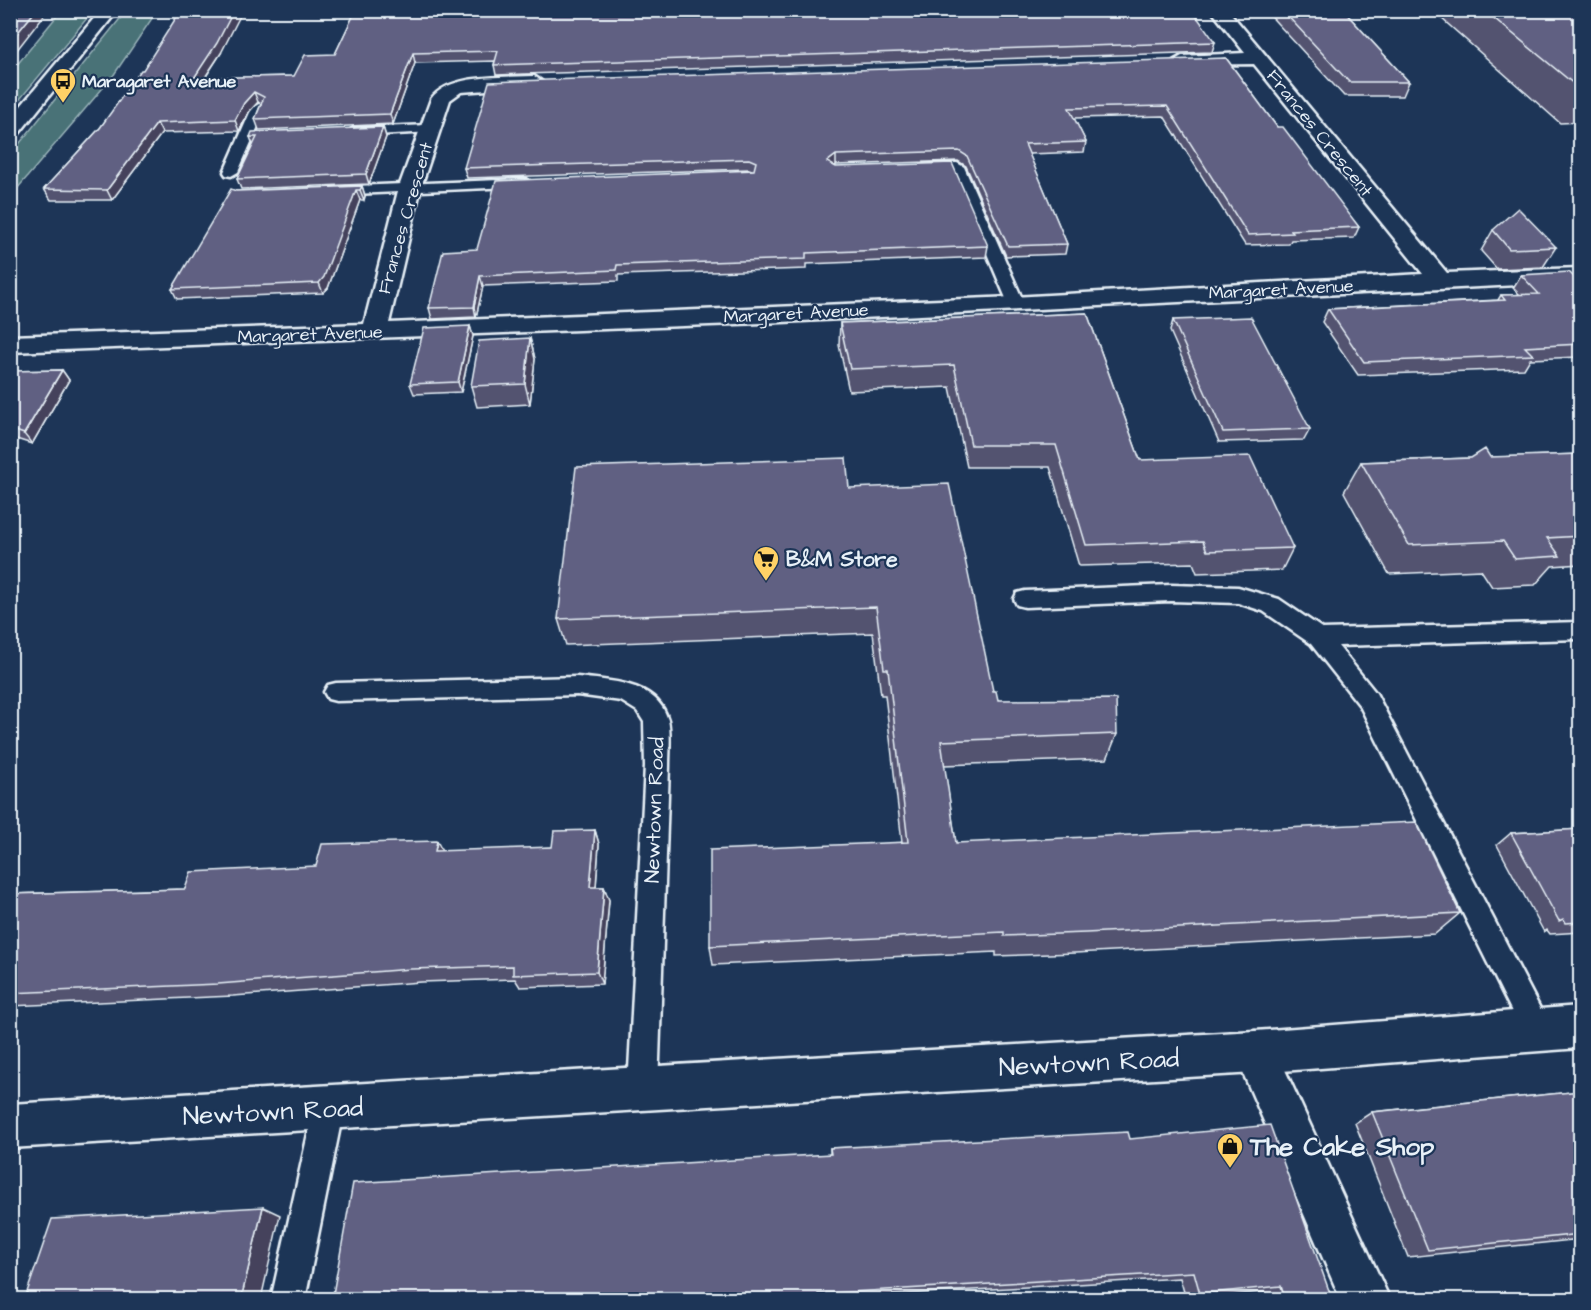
<svg xmlns="http://www.w3.org/2000/svg" width="1591" height="1310" font-family="'Architects Daughter',sans-serif">
  <rect width="100%" height="100%" fill="#1d3557"/>
  <filter id="ink" filterUnits="userSpaceOnUse"><feTurbulence type="fractalNoise" baseFrequency=".0167" numOctaves="2"/><feDisplacementMap in="SourceGraphic" scale="12" xChannelSelector="R" yChannelSelector="G"/><feConvolveMatrix kernelMatrix="1 2 1 2 8 2 1 2 1" color-interpolation-filters="sRGB"/></filter>
  <g filter="url(#ink)">
    <path fill="#497277" stroke="#98b2b8" stroke-width="1.5" d="M 127,10 L 157,11 L 113,76 L 11,196 L 11,154 Z
      M 61,11 L 93,11 L 11,110 L 11,72 Z"/>
    <g fill="none" stroke-linecap="round" stroke-linejoin="round">
      <g stroke="#e8f1f8" stroke-width="5">
        <path id="service" d="M 259,104 L 266,108 L 238,172 L 231,176 L 226,175 L 224,172 L 252,108 Z
          M 430,125 L 437,129 L 435,132 L 354,136 L 347,132 L 354,128 Z
          M 957,163 L 964,167 L 1024,303 L 1022,307 L 1016,308 L 1008,303 L 952,171 L 925,172 L 918,168 L 925,164 Z
          M 526,179 L 533,183 L 531,186 L 331,195 L 324,191 L 331,187 Z
          M 1171,585 L 1238,587 L 1279,599 L 1323,629 L 1580,622 L 1580,639 L 1338,646 L 1376,693 L 1546,1020 L 1550,1030 L 1546,1040 L 1536,1044 L 1526,1040 L 1360,706 L 1311,644 L 1263,611 L 1238,603 L 1171,601 L 1025,607 L 1017,605 L 1014,599 L 1017,593 L 1025,591 Z
          M 577,677 C 609,681 657,681 668,720 C 671,733 669,752 669,766 L 658,1089 L 654,1100 L 643,1104 L 632,1100 L 628,1089 L 645,766 L 644,722 L 637,711 L 621,701 L 577,695 L 336,701 L 328,699 L 324,692 L 328,685 L 336,683 Z
          M 329,1092 L 340,1096 L 344,1107 L 305,1300 L 271,1300 L 314,1107 L 318,1096 Z"/>
      </g>
      <g stroke="#e8f1f8" stroke-width="5">
        <path id="minor" d="M 101,10 L 118,10 L 17,136 L 10,138 L 10,119 Z
          M 1211,10 L 1228,10 L 1447,273 L 1580,268 L 1580,282 L 762,323 L 10,352 L 10,336 L 364,324 L 399,187 L 431,99 C 450,73 504,78 534,76 L 543,82 L 541,86 L 461,92 L 450,100 L 421,187 L 389,323 L 1013,297 L 1423,274 L 1254,64 L 1176,65 L 1173,61 L 1182,56 L 1245,53 Z
          M 1255,1031 L 1270,1037 L 1390,1300 L 1341,1300 L 1234,1052 L 1240,1037 Z"/>
      </g>
      <g stroke="#e8f1f8" stroke-width="5">
        <path id="tertiary" d="M 1580,1006 L 1580,1048 L 1255,1073 L 10,1148 L 10,1104 L 1255,1031 Z"/>
      </g>
      <use href="#service" fill="#1d3557" fill-rule="evenodd"/>
      <use href="#minor" fill="#1d3557" fill-rule="evenodd"/>
      <use href="#tertiary" fill="#1d3557" fill-rule="evenodd"/>
    </g>
    <path fill="#535370" stroke="#e8f1f8" stroke-width="1.5" d="M 356,10 L 1215,42 L 1212,52 L 496,75 L 494,65 L 495,61 L 415,63 L 393,124 L 259,130 L 255,119 L 261,104 L 258,102 L 248,113 L 239,131 L 162,133 L 112,200 L 51,200 L 44,189 L 100,128 L 143,70 L 221,53 L 205,78 L 294,76 L 335,54 Z
      M 1265,10 L 1343,10 L 1409,82 L 1403,96 L 1344,96 Z
      M 1432,10 L 1581,10 L 1581,122 L 1560,123 Z
      M 1226,58 L 1277,127 L 1359,227 L 1354,238 L 1291,240 L 1289,244 L 1245,245 L 1164,116 L 1074,118 L 1086,142 L 1084,152 L 1029,154 L 1067,244 L 1065,254 L 1006,256 L 966,166 L 958,161 L 836,165 L 834,166 L 988,246 L 986,257 L 806,264 L 806,269 L 618,275 L 618,281 L 483,286 L 476,317 L 432,319 L 429,308 L 477,249 L 752,170 L 749,169 L 467,178 L 464,168 Z
      M 383,127 L 386,137 L 369,184 L 241,189 L 237,179 L 253,145 L 250,137 Z
      M 362,186 L 365,196 L 364,200 L 360,200 L 328,288 L 323,293 L 177,299 L 172,289 L 236,191 Z
      M 1493,230 L 1556,247 L 1543,267 L 1497,269 L 1481,251 Z
      M 1521,275 L 1581,284 L 1581,354 L 1579,357 L 1530,359 L 1524,369 L 1358,375 L 1322,322 L 1328,309 L 1498,300 L 1501,295 L 1520,295 L 1513,288 Z
      M 1087,313 L 1140,460 L 1293,548 L 1282,570 L 1197,573 L 1193,563 L 1079,566 L 1050,467 L 967,467 L 950,387 L 849,391 L 839,345 L 840,323 Z
      M 1173,320 L 1310,429 L 1304,440 L 1219,442 L 1170,331 Z
      M 470,326 L 473,336 L 461,392 L 414,394 L 410,384 Z
      M 530,338 L 535,359 L 530,404 L 477,407 L 471,386 Z
      M 62,370 L 69,380 L 32,444 L 10,437 L 10,371 Z
      M 1581,454 L 1581,564 L 1552,566 L 1535,585 L 1492,587 L 1481,570 L 1389,574 L 1344,492 L 1361,462 Z
      M 849,488 L 993,691 L 998,700 L 1117,734 L 1107,759 L 944,765 L 956,843 L 1460,913 L 1435,934 L 1075,953 L 996,956 L 996,952 L 713,965 L 710,946 L 902,842 L 885,695 L 881,695 L 873,633 L 566,645 L 558,619 Z
      M 1581,829 L 1581,932 L 1550,934 L 1547,930 L 1544,932 L 1497,845 L 1511,833 Z
      M 595,830 L 599,844 L 596,887 L 604,887 L 609,900 L 602,984 L 520,987 L 515,979 L 421,982 L 233,996 L 10,1006 L 10,894 L 185,889 L 316,866 L 552,847 Z
      M 1581,1091 L 1581,1239 L 1408,1257 L 1355,1123 L 1372,1112 Z
      M 1130,1139 L 1332,1299 L 1266,1299 L 1264,1292 L 1186,1299 L 1180,1278 L 821,1299 L 348,1299 L 333,1294 L 830,1154 L 830,1148 Z"/>
    <path fill="#44435b" stroke="#e8f1f8" stroke-width="1.5" d="M 36,10 L 48,10 L 13,55 L 10,51 L 10,42 Z
      M 234,10 L 243,10 L 221,53 L 198,88 L 194,78 Z
      M 413,53 L 415,63 L 393,124 L 390,114 Z
      M 254,92 L 258,102 L 248,113 L 239,131 L 235,120 L 244,103 Z
      M 157,123 L 162,133 L 112,200 L 107,190 Z
      M 383,127 L 386,137 L 369,184 L 366,174 Z
      M 836,155 L 836,165 L 827,172 L 827,162 Z
      M 362,186 L 365,196 L 364,200 L 360,190 Z
      M 356,190 L 360,200 L 328,288 L 323,293 L 319,283 Z
      M 480,276 L 483,286 L 476,317 L 474,307 Z
      M 470,326 L 473,336 L 461,392 L 458,382 Z
      M 530,338 L 535,359 L 530,404 L 525,384 Z
      M 62,370 L 69,380 L 32,444 L 24,434 Z
      M 595,830 L 599,844 L 595,901 L 590,887 Z
      M 437,841 L 445,856 L 435,851 Z
      M 604,887 L 609,900 L 602,984 L 597,972 Z
      M 263,1207 L 280,1215 L 261,1299 L 241,1299 Z"/>
    <path fill="#616082" stroke="#e8f1f8" stroke-width="1.5" d="M 10,10 L 36,10 L 10,42 Z
      M 181,10 L 234,10 L 217,43 L 194,78 L 294,76 L 305,55 L 335,54 L 356,10 L 1192,10 L 1215,42 L 494,65 L 498,51 L 413,53 L 390,114 L 255,119 L 264,97 L 254,92 L 244,103 L 235,120 L 157,123 L 107,190 L 44,189 L 100,128 L 141,70 L 143,70 Z
      M 1282,10 L 1343,10 L 1409,82 L 1349,82 Z
      M 1484,10 L 1581,10 L 1581,89 L 1580,89 Z
      M 1226,58 L 1277,127 L 1283,127 L 1359,227 L 1291,230 L 1293,233 L 1248,235 L 1167,106 L 1069,108 L 1086,142 L 1025,144 L 1067,244 L 1008,246 L 967,156 L 959,151 L 836,155 L 827,162 L 836,167 L 952,163 L 988,246 L 806,253 L 806,259 L 617,265 L 616,270 L 480,276 L 474,307 L 429,308 L 443,251 L 477,249 L 496,181 L 754,170 L 756,162 L 749,159 L 464,168 L 489,82 Z
      M 383,127 L 366,174 L 237,179 L 257,137 L 250,137 L 252,132 Z
      M 362,186 L 360,190 L 356,190 L 324,277 L 319,283 L 172,289 L 231,189 L 236,191 Z
      M 1518,208 L 1556,247 L 1509,249 L 1493,230 Z
      M 1569,272 L 1581,284 L 1581,344 L 1525,347 L 1533,355 L 1364,362 L 1328,309 L 1505,300 L 1501,295 L 1539,294 L 1521,275 Z
      M 1087,313 L 1140,460 L 1250,456 L 1293,548 L 1207,551 L 1203,541 L 1086,545 L 1056,445 L 971,445 L 954,365 L 850,369 L 840,323 Z
      M 1251,317 L 1310,429 L 1223,432 L 1173,320 Z
      M 470,326 L 458,382 L 410,384 L 424,328 Z
      M 530,338 L 525,384 L 471,386 L 479,341 Z
      M 62,370 L 24,434 L 10,429 L 10,371 Z
      M 1485,449 L 1490,457 L 1581,454 L 1581,536 L 1547,538 L 1560,556 L 1515,559 L 1503,541 L 1409,545 L 1361,462 L 1471,458 Z
      M 846,458 L 849,488 L 949,484 L 993,691 L 996,691 L 998,700 L 1116,699 L 1117,734 L 941,741 L 956,843 L 1416,822 L 1460,913 L 1086,933 L 1004,936 L 1004,932 L 710,946 L 710,850 L 908,842 L 888,669 L 884,669 L 876,607 L 558,619 L 576,467 Z
      M 1581,829 L 1581,922 L 1565,923 L 1563,919 L 1559,921 L 1511,833 Z
      M 595,830 L 590,887 L 604,887 L 597,972 L 513,975 L 513,966 L 411,969 L 218,984 L 10,993 L 10,894 L 185,889 L 191,872 L 316,866 L 322,844 L 437,841 L 435,851 L 552,847 L 554,831 Z
      M 1581,1091 L 1581,1234 L 1428,1250 L 1372,1112 Z
      M 1270,1125 L 1332,1299 L 1285,1299 L 1281,1286 L 1200,1294 L 1194,1272 L 818,1294 L 818,1299 L 348,1299 L 349,1293 L 333,1294 L 353,1183 L 831,1154 L 830,1148 L 1128,1132 L 1130,1139 Z
      M 263,1207 L 241,1299 L 10,1299 L 25,1298 L 52,1219 Z"/>
  </g>
  <defs>
    <g id="bus-pin" transform="scale(1.35)"><path d="M0 17L-7.5 6A9.5 9.5 0 1 1 7.5 6Z" fill="#ffd166" stroke="#1d3557"/><path d="M-5-6H5V4H4V6H2V4H-2V6H-4V4H-5ZM-3.5-4V0h7V-4ZM-3.5 1.2v1.5H-2V1.2ZM2 1.2v1.5H3.5V1.2Z" fill="#111"/></g>
    <g id="supermarket-pin" transform="scale(1.35)"><path d="M0 17L-7.5 6A9.5 9.5 0 1 1 7.5 6Z" fill="#ffd166" stroke="#1d3557"/><path d="M-6-5.5h2.5l.6 2H6L4.5 2H-2.5L-4.4-4H-6ZM-1.5 3.2a1.3 1.3 0 1 0 .1 0ZM3 3.2a1.3 1.3 0 1 0 .1 0Z" fill="#111"/></g>
    <g id="shop-pin" transform="scale(1.35)"><path d="M0 17L-7.5 6A9.5 9.5 0 1 1 7.5 6Z" fill="#ffd166" stroke="#1d3557"/><path d="M-5-2.5h2.3a2.7 3.5 0 0 1 5.4 0H5L5.5 6h-11ZM-1.5-2.5h3a1.5 2.3 0 0 0-3 0Z" fill="#111"/></g>
  </defs>
  <g fill-rule="evenodd">
    <use href="#bus-pin" x="63" y="81"/>
    <use href="#supermarket-pin" x="766" y="559"/>
    <use href="#shop-pin" x="1230" y="1146"/>
  </g>
  <g text-anchor="middle" stroke-width="4.5" stroke-linejoin="round" paint-order="stroke">
    <g font-size="18" font-weight="bold" fill="#e8f1f8" stroke="#1d3557" text-anchor="start">
      <text x="82" y="87">Maragaret Avenue</text>
    </g>
    <g font-size="18" fill="#e8f1f8" stroke="#1d3557">
      <text transform="translate(1320 133) rotate(51)" y="6">Frances Crescent</text>
      <text transform="translate(405 218) rotate(-74)" y="6">Frances Crescent</text>
      <text transform="translate(1281 289) rotate(-3)" y="6">Margaret Avenue</text>
      <text transform="translate(796 313) rotate(-3)" y="6">Margaret Avenue</text>
      <text transform="translate(310 334) rotate(-2)" y="6">Margaret Avenue</text>
    </g>
    <g font-size="21" font-weight="bold" fill="#e8f1f8" stroke="#1d3557" text-anchor="start">
      <text x="786" y="566">B&amp;M Store</text>
    </g>
    <g font-size="21" fill="#e8f1f8" stroke="#1d3557">
      <text transform="translate(654 810) rotate(-88)" y="7">Newtown Road</text>
    </g>
    <g font-size="26" fill="#e8f1f8" stroke="#1d3557">
      <text transform="translate(1089 1062) rotate(-3)" y="9">Newtown Road</text>
      <text transform="translate(273 1111) rotate(-3)" y="9">Newtown Road</text>
    </g>
    <g font-size="26" font-weight="bold" fill="#e8f1f8" stroke="#1d3557" text-anchor="start">
      <text x="1250" y="1155">The Cake Shop</text>
    </g>
  </g>
  <rect width="1591" height="1310" fill="none" stroke="#1d3557" stroke-width="36"/>
  <rect x="18" y="18" width="1555" height="1274" fill="none" stroke="#e8f1f8" stroke-width="2" filter="url(#ink)"/>
</svg>
